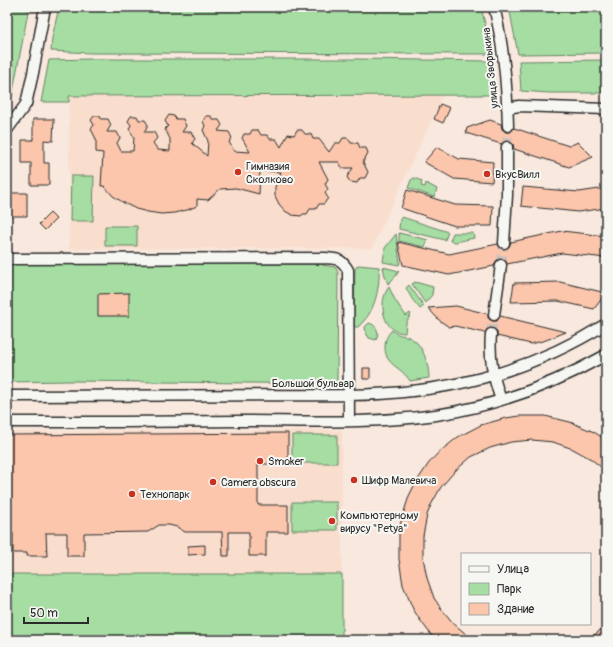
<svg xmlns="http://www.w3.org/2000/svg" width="613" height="647" font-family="Pangolin,sans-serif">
  <rect width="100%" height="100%" fill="#f8e8dd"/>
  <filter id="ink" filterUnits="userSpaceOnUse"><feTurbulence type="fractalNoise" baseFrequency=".025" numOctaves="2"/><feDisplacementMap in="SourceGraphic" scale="8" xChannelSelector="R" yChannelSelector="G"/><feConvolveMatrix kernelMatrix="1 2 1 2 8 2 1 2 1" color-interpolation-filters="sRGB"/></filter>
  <g filter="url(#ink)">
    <path fill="#f9dece" d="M 443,95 L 372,248 L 69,249 L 69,96 Z
      M 342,430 L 342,574 L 7,574 L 7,432 Z"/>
    <path fill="#a5dda2" stroke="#688466" d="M 7,7 L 29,7 L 12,96 L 9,96 L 7,99 Z
      M 59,7 L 481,7 L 486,28 L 491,54 L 91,53 L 51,51 L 52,38 Z
      M 509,7 L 606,7 L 606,53 L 518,54 Z
      M 91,59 L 358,59 L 491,61 L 494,95 L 69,96 L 69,102 L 41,102 L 49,60 Z
      M 606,60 L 606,93 L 549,93 L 521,91 L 519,61 Z
      M 71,176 L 94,176 L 93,221 L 70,221 Z
      M 414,178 L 422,181 L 421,186 L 425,187 L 426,183 L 437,189 L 434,197 L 408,188 L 411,180 Z
      M 402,217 L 448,232 L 445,240 L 399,229 L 400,219 Z
      M 105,226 L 137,226 L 137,246 L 105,246 Z
      M 399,233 L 428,240 L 425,247 L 399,241 Z
      M 453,233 L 473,233 L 474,238 L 456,242 L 450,241 Z
      M 396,234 L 400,263 L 399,265 L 383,262 L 385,248 Z
      M 7,264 L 321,264 L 322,265 L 335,267 L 338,272 L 337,384 L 72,381 L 7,382 Z
      M 358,265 L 379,267 C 380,282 377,301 369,314 C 366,319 362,323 358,327 L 354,327 L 355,269 Z
      M 383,267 L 399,271 L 395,277 L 388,284 L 385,276 Z
      M 415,282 L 433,287 L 432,295 L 425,303 L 412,284 Z
      M 409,285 L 424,306 L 420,309 L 412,299 L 406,288 Z
      M 389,287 L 395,300 L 406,316 L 410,313 L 411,314 L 406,323 L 405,333 C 383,333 377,302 389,287 Z
      M 369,323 C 377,325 380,333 376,340 L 369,338 L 366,333 L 365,327 Z
      M 392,330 C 397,335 402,335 409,337 C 423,343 429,365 429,378 L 410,381 C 401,366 385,366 385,347 C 385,340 387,335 392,330 Z
      M 292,435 L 337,435 L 337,463 L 292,463 Z
      M 292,502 L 337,502 L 337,530 L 292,530 Z
      M 7,574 L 342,574 L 342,640 L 7,640 Z"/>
    <path fill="#fbc6ac" stroke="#2b2b2b" d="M 440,104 L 450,108 L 443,123 L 434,119 Z
      M 169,115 L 174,116 L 176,119 L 183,119 L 186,126 L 182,132 L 191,132 L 195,139 L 192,143 L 207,156 L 208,141 L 203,130 L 205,126 L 203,121 L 206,116 L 211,116 L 213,120 L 219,120 L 222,125 L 218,131 L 229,132 L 232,138 L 229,142 L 234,151 L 250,152 L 242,138 L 244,134 L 250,134 L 252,130 L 258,130 L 261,135 L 267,135 L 270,139 L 276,139 L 281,147 L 288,134 L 294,135 L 297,130 L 302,130 L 305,134 L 311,134 L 313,139 L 319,139 L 329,152 L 335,143 L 340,143 L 343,138 L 348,138 L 351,143 L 358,143 L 360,148 L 366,148 L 368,153 L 363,162 L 368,172 L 365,178 L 360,178 L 357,183 L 350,182 L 347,177 L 353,168 L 342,168 L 339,162 L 319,162 L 328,179 L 325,184 L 328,189 L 325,193 L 328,198 L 324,204 L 319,204 L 316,209 L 310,209 L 307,214 L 303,214 L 301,216 L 292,215 L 285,211 L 279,204 L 275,196 L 275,187 L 281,172 L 260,171 L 259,194 L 236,188 L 220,189 L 208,200 L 197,199 L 197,206 L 187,210 L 174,213 L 161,214 L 148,212 L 136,209 L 124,203 L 113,196 L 104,186 L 101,186 L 103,153 L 96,152 L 96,139 L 91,129 L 94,125 L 91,120 L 94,116 L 100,116 L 101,119 L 108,119 L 111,125 L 107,132 L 117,132 L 120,138 L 117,143 L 121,151 L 133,151 L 134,137 L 129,129 L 131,125 L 128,121 L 131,116 L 137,116 L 139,120 L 145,120 L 148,125 L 144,132 L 154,132 L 157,138 L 153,143 L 158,150 L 170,151 L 170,139 L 165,129 L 168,126 L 165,121 Z
      M 33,119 L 54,119 L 53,141 L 44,140 L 44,163 L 49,163 L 49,185 L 31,185 L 31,163 L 22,163 L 22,140 L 33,140 Z
      M 490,120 L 501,124 L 502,129 L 505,132 L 511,132 L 514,128 L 569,146 L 578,142 L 593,157 L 569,167 L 514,149 L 513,144 L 510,141 L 504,141 L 501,144 L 466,133 L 467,128 Z
      M 437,147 L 459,159 L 493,162 L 492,182 L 454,179 L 424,162 Z
      M 523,187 L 579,192 L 606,188 L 606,208 L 578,212 L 521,206 Z
      M 407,190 L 455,205 L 493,206 L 492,226 L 455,226 L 401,208 Z
      M 7,193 L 27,193 L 27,216 L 7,216 Z
      M 50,213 L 56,219 L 45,230 L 39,224 Z
      M 562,231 L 606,236 L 606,258 L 562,253 L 507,264 L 505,260 L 502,259 L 496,261 L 494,266 L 449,275 L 403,265 L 399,247 L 398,242 L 449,254 L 498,244 L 500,248 L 504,249 L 509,247 L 511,242 Z
      M 560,282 L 606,293 L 594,309 L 558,301 L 511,302 L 514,283 Z
      M 129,293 L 129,316 L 98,316 L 98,294 Z
      M 456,306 L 488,314 L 488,318 L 493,321 L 497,321 L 500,316 L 566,332 L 546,340 L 531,344 L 497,336 L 497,331 L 492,328 L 488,328 L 485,333 L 455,326 L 449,327 L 439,320 L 428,308 Z
      M 363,368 L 370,368 L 370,379 L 363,379 Z
      M 519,416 L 545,416 L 570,422 L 594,432 L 606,440 L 606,471 L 591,459 L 573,449 L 553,442 L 532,440 L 511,442 L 490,448 L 471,457 L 455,471 L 441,487 L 431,505 L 427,515 L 423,536 L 423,557 L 427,578 L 434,598 L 440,607 L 453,623 L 473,640 L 435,640 L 420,620 L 413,609 L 403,585 L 399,559 L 399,533 L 401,521 L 409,496 L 415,484 L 429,463 L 438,453 L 458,437 L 481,425 L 506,418 Z
      M 288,433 L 288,464 L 258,464 L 258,505 L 288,505 L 288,532 L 266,532 L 266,556 L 249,556 L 249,532 L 229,532 L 229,556 L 223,556 L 222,532 L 185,532 L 177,527 L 169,525 L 159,525 L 148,532 L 84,533 L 84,556 L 67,556 L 67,533 L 46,533 L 47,556 L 27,556 L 27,553 L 13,553 L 13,533 L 7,533 L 7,435 Z
      M 205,545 L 205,554 L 188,555 L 188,546 Z
      M 606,625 L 606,640 L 587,640 L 598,632 Z"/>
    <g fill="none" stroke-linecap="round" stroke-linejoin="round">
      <path stroke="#cfc2b9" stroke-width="10" stroke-dasharray="10 5" stroke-linecap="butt" d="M 507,147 L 508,126
        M 501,265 L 504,243
        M 491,334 L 494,315"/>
      <g stroke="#2b2b2b" stroke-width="13">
        <path id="street" d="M 494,7 C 504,46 507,86 508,126
          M 507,108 L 519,106 L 606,109
          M 7,130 L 26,104 L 33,73 L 45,7
          M 504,243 L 507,195 L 507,147
          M 7,259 L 325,258 C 337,259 341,258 348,270 L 349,421
          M 494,315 L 501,265
          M 491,334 C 489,359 493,377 501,400
          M 7,396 L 348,395 C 442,394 526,374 606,324
          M 7,422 C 85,422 162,422 240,421 C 305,421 372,424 436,415 C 496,406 554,384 606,355"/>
      </g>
      <use href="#street" stroke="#f6f6f2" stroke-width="10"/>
    </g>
  </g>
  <g fill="#c8321e" stroke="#f6f6f2" stroke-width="1.5">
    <circle cx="238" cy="172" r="4"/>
    <circle cx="487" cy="174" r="4"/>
    <circle cx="260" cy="461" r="4"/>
    <circle cx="354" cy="480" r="4"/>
    <circle cx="213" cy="482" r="4"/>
    <circle cx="132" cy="494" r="4"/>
    <circle cx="332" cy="521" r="4"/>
  </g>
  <g text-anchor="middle" stroke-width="4" stroke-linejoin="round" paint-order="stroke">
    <g font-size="11" fill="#2b2b2b" stroke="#f6f6f2">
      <text transform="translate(490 68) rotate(-96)" y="4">улица Зворыкина</text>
      <text x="313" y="387">Большой бульвар</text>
    </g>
    <g font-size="11" fill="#2b2b2b" stroke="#f6f6f2" text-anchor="start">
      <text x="246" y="170">Гимназия<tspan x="246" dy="13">Сколково</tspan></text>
      <text x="495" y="178">ВкусВилл</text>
      <text x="268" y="465">Smoker</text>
      <text x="362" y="484">Шифр Малевича</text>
      <text x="221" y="486">Camera obscura</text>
      <text x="140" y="498">Технопарк</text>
      <text x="340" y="519">Компьютерному<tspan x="340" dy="13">вирусу "Petya"</tspan></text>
    </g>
  </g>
  <rect width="613" height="647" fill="none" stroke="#f6f6f2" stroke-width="24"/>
  <rect x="12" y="12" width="589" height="623" fill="none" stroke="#2b2b2b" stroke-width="1.5" filter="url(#ink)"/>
  <rect x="461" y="553" width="130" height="72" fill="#f6f6f2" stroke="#a5a5a2"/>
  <rect x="469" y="566" width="20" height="6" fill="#f6f6f2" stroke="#a5a5a2"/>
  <text x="497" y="573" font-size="12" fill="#2b2b2b">Улица</text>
  <rect x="469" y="583" width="20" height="12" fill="#a5dda2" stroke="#a5a5a2"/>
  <text x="497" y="593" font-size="12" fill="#2b2b2b">Парк</text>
  <rect x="469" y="603" width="20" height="12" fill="#fbc6ac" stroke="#a5a5a2"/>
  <text x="497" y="613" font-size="12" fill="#2b2b2b">Здание</text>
  <path d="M24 617v6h64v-6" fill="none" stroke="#2b2b2b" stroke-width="2"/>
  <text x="30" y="617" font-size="12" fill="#2b2b2b" stroke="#f6f6f2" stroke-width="3" paint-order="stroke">50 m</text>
</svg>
